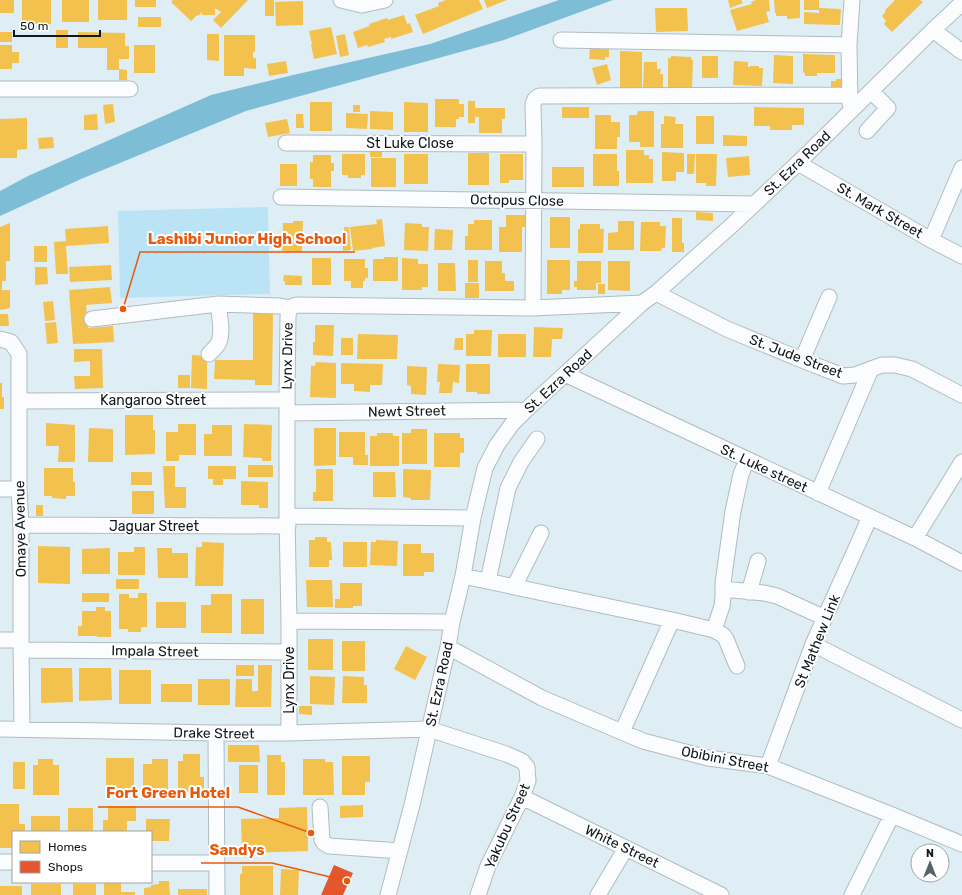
<svg xmlns="http://www.w3.org/2000/svg" width="962" height="895" font-family="Rubik,sans-serif">
  <rect width="100%" height="100%" fill="#dfeef5"/>
  <path fill="#bae4f6" d="M 268,207 L 270,294 L 120,298 L 118,211 Z"/>
  <path fill="#7ebdd6" d="M 559,0 L 613,0 L 504,40 L 246,111 L 81,179 L 0,216 L 0,191 L 28,176 L 211,95 L 293,75 L 430,44 Z"/>
  <path fill="#f2c14e" d="M 0,0 L 14,0 L 14,13 L 0,13 Z
    M 22,0 L 51,0 L 51,24 L 22,24 Z
    M 62,0 L 89,0 L 89,22 L 62,22 Z
    M 98,0 L 127,0 L 127,20 L 98,20 Z
    M 135,0 L 156,0 L 156,7 L 135,7 Z
    M 173,0 L 248,0 L 221,28 L 213,20 L 221,12 L 215,8 L 215,15 L 202,15 L 202,12 L 198,16 L 197,15 L 191,21 L 171,2 Z
    M 265,0 L 274,0 L 274,16 L 265,16 Z
    M 446,0 L 479,0 L 483,9 L 423,34 L 415,15 L 439,6 L 438,3 Z
    M 484,0 L 507,0 L 487,8 Z
    M 728,0 L 741,0 L 743,3 L 730,8 Z
    M 756,0 L 769,0 L 770,11 L 766,12 L 769,22 L 737,31 L 730,10 L 752,4 L 751,2 Z
    M 774,0 L 800,0 L 800,18 L 787,19 L 787,16 L 776,16 L 776,13 L 775,13 Z
    M 804,0 L 819,0 L 819,8 L 841,9 L 840,25 L 804,24 L 804,12 L 819,13 L 819,10 L 804,10 Z
    M 895,0 L 920,0 L 923,2 L 892,32 L 884,24 L 886,21 L 882,16 L 886,11 L 885,10 Z
    M 303,1 L 303,25 L 276,26 L 275,2 Z
    M 655,8 L 687,8 L 688,31 L 656,32 Z
    M 404,15 L 407,24 L 410,23 L 413,32 L 391,39 L 391,37 L 384,39 L 385,42 L 368,47 L 367,45 L 358,48 L 353,32 L 370,26 L 369,24 L 387,18 L 388,20 Z
    M 138,17 L 161,17 L 161,27 L 138,27 Z
    M 331,27 L 337,54 L 314,59 L 311,45 L 312,44 L 309,31 Z
    M 56,30 L 68,30 L 68,48 L 56,48 Z
    M 0,32 L 12,32 L 12,42 L 0,42 Z
    M 78,32 L 125,33 L 125,46 L 129,46 L 129,59 L 119,59 L 119,70 L 107,70 L 107,48 L 78,48 Z
    M 207,34 L 219,34 L 219,61 L 207,60 Z
    M 345,34 L 349,55 L 340,57 L 336,36 Z
    M 224,35 L 255,35 L 255,52 L 253,52 L 253,58 L 256,58 L 256,69 L 244,68 L 244,76 L 224,76 Z
    M 0,45 L 12,45 L 12,52 L 19,52 L 19,63 L 12,63 L 12,69 L 0,69 Z
    M 134,45 L 155,45 L 155,73 L 134,73 Z
    M 590,47 L 609,48 L 609,57 L 605,57 L 605,60 L 589,59 Z
    M 620,51 L 642,52 L 642,88 L 620,88 Z
    M 803,54 L 835,55 L 835,73 L 817,73 L 817,76 L 805,76 L 805,73 L 803,72 Z
    M 774,55 L 793,56 L 793,84 L 773,83 Z
    M 671,56 L 691,57 L 691,59 L 693,60 L 692,88 L 668,88 L 668,58 L 671,58 Z
    M 702,56 L 718,56 L 718,78 L 702,78 Z
    M 286,61 L 288,73 L 269,76 L 267,64 Z
    M 734,61 L 748,62 L 748,67 L 750,67 L 750,66 L 759,66 L 759,68 L 763,68 L 762,86 L 733,85 Z
    M 644,62 L 657,62 L 657,69 L 661,69 L 660,74 L 663,74 L 663,88 L 643,88 Z
    M 607,64 L 611,80 L 597,85 L 592,68 Z
    M 119,69 L 127,70 L 127,80 L 119,80 Z
    M 836,79 L 843,79 L 843,90 L 831,90 L 831,81 L 836,81 Z
    M 435,99 L 459,99 L 459,104 L 464,104 L 464,117 L 459,117 L 459,119 L 456,119 L 456,127 L 435,127 Z
    M 468,101 L 475,101 L 475,108 L 505,108 L 505,119 L 502,119 L 502,133 L 479,133 L 479,117 L 475,117 L 475,123 L 468,123 Z
    M 310,102 L 332,102 L 332,131 L 310,131 Z
    M 404,102 L 428,103 L 428,132 L 404,132 Z
    M 113,104 L 115,122 L 105,124 L 103,105 Z
    M 353,105 L 360,105 L 360,112 L 353,112 Z
    M 562,107 L 589,107 L 589,118 L 562,118 Z
    M 754,107 L 804,108 L 804,125 L 792,125 L 792,130 L 770,130 L 770,126 L 754,126 Z
    M 370,111 L 393,112 L 393,130 L 370,129 Z
    M 638,111 L 654,111 L 654,147 L 640,147 L 640,142 L 629,142 L 629,115 L 637,115 Z
    M 346,113 L 368,114 L 367,129 L 346,128 Z
    M 97,114 L 98,130 L 84,130 L 84,115 Z
    M 296,114 L 303,114 L 304,128 L 296,128 Z
    M 595,115 L 611,115 L 611,122 L 620,122 L 620,137 L 617,137 L 617,149 L 595,149 Z
    M 664,116 L 676,117 L 675,124 L 683,124 L 683,148 L 661,148 L 661,124 L 664,124 Z
    M 696,116 L 714,116 L 714,144 L 696,144 Z
    M 27,118 L 27,149 L 17,150 L 17,158 L 0,158 L 0,119 Z
    M 287,119 L 290,133 L 268,137 L 265,123 Z
    M 723,135 L 747,136 L 747,146 L 723,146 Z
    M 53,137 L 54,148 L 39,149 L 38,138 Z
    M 370,149 L 382,149 L 382,157 L 370,157 Z
    M 626,150 L 644,150 L 644,155 L 649,155 L 649,159 L 653,159 L 653,183 L 626,183 Z
    M 662,152 L 684,153 L 684,172 L 676,172 L 676,181 L 662,181 Z
    M 468,153 L 489,153 L 489,185 L 468,185 Z
    M 342,154 L 365,154 L 365,175 L 361,175 L 361,178 L 348,178 L 348,175 L 342,175 Z
    M 404,154 L 428,154 L 428,184 L 404,184 Z
    M 500,154 L 523,154 L 523,180 L 509,180 L 509,183 L 500,183 Z
    M 593,154 L 617,154 L 617,171 L 619,171 L 619,186 L 593,186 Z
    M 687,154 L 695,154 L 694,174 L 687,174 Z
    M 696,154 L 717,154 L 716,186 L 706,186 L 706,183 L 696,183 Z
    M 313,155 L 331,155 L 331,163 L 334,163 L 334,171 L 331,171 L 331,187 L 313,187 L 313,179 L 310,179 L 310,162 L 313,162 Z
    M 749,156 L 750,175 L 728,177 L 726,158 Z
    M 371,158 L 396,158 L 396,187 L 371,187 Z
    M 280,164 L 297,164 L 297,186 L 280,186 Z
    M 552,167 L 584,167 L 584,187 L 552,187 Z
    M 696,212 L 713,213 L 713,221 L 696,220 Z
    M 506,215 L 527,215 L 527,227 L 522,227 L 522,252 L 499,252 L 499,227 L 506,227 Z
    M 550,217 L 570,217 L 570,248 L 550,248 Z
    M 672,218 L 682,218 L 682,243 L 684,243 L 684,252 L 672,252 Z
    M 382,219 L 385,246 L 372,248 L 372,249 L 353,251 L 350,227 L 377,224 L 376,220 Z
    M 474,220 L 492,220 L 492,250 L 465,250 L 465,236 L 468,236 L 468,224 L 474,224 Z
    M 293,221 L 303,221 L 302,252 L 282,251 L 283,223 L 293,223 Z
    M 618,221 L 634,221 L 634,250 L 608,250 L 608,233 L 618,232 Z
    M 641,222 L 660,222 L 660,226 L 666,226 L 665,248 L 662,248 L 661,251 L 640,251 Z
    M 10,223 L 10,261 L 6,261 L 6,281 L 2,281 L 2,290 L 10,290 L 10,308 L 0,310 L 0,227 Z
    M 405,223 L 422,224 L 422,227 L 429,227 L 428,251 L 404,250 Z
    M 580,224 L 600,224 L 600,229 L 604,229 L 603,253 L 578,253 L 578,229 L 580,229 Z
    M 108,226 L 109,243 L 66,246 L 68,274 L 56,274 L 54,242 L 66,241 L 65,229 Z
    M 344,227 L 349,227 L 351,250 L 343,251 L 343,245 L 345,245 L 345,242 L 342,242 L 341,237 L 345,237 Z
    M 435,229 L 453,230 L 452,250 L 434,250 Z
    M 34,246 L 47,246 L 47,262 L 34,262 Z
    M 384,257 L 398,257 L 398,281 L 373,281 L 373,259 L 384,259 Z
    M 312,258 L 331,258 L 331,285 L 312,285 Z
    M 402,258 L 418,259 L 418,264 L 428,264 L 428,287 L 422,287 L 422,290 L 402,290 Z
    M 344,259 L 365,259 L 365,268 L 368,268 L 368,278 L 365,278 L 365,281 L 363,281 L 363,288 L 351,288 L 351,281 L 344,281 Z
    M 468,260 L 478,260 L 478,282 L 468,282 Z
    M 547,260 L 570,260 L 570,290 L 562,290 L 562,294 L 547,294 Z
    M 485,261 L 502,261 L 502,273 L 505,273 L 505,281 L 514,281 L 514,291 L 485,291 Z
    M 577,261 L 601,261 L 601,283 L 596,283 L 596,290 L 577,290 L 577,287 L 574,287 L 574,281 L 577,281 Z
    M 608,261 L 630,261 L 630,291 L 608,290 Z
    M 438,263 L 455,263 L 456,291 L 438,291 Z
    M 111,265 L 112,280 L 70,282 L 69,267 Z
    M 35,267 L 47,267 L 48,284 L 35,285 Z
    M 284,275 L 302,276 L 302,285 L 285,285 L 285,281 L 283,281 Z
    M 465,283 L 479,283 L 479,298 L 465,298 Z
    M 598,284 L 605,284 L 605,294 L 598,294 Z
    M 110,287 L 112,303 L 86,305 L 88,328 L 113,326 L 114,342 L 73,344 L 69,290 Z
    M 53,301 L 55,320 L 45,321 L 43,302 Z
    M 253,313 L 273,313 L 272,385 L 255,385 L 255,380 L 214,379 L 215,360 L 253,360 Z
    M 0,314 L 8,314 L 9,326 L 0,326 Z
    M 56,322 L 58,343 L 47,344 L 45,323 Z
    M 315,325 L 334,325 L 333,356 L 313,355 L 313,342 L 315,342 Z
    M 534,327 L 563,328 L 562,339 L 552,339 L 551,357 L 533,357 Z
    M 474,330 L 492,330 L 491,356 L 466,356 L 466,334 L 474,334 Z
    M 358,334 L 398,335 L 397,359 L 357,359 Z
    M 498,334 L 526,334 L 526,357 L 498,357 Z
    M 341,338 L 353,338 L 353,355 L 341,355 Z
    M 455,338 L 463,338 L 463,350 L 454,350 Z
    M 74,349 L 102,349 L 103,388 L 75,389 L 74,376 L 90,376 L 90,361 L 74,362 Z
    M 192,355 L 207,356 L 207,389 L 191,388 Z
    M 316,362 L 336,363 L 336,398 L 310,397 L 311,366 L 315,366 Z
    M 341,363 L 383,364 L 382,385 L 370,385 L 370,392 L 354,391 L 354,384 L 341,384 Z
    M 438,364 L 460,365 L 459,383 L 453,382 L 452,393 L 439,393 L 440,382 L 437,382 Z
    M 466,364 L 490,364 L 490,394 L 477,394 L 477,392 L 466,392 Z
    M 407,366 L 427,367 L 426,395 L 411,394 L 411,386 L 407,385 Z
    M 178,375 L 190,375 L 190,388 L 178,388 Z
    M 0,383 L 2,383 L 2,397 L 4,397 L 4,409 L 0,409 Z
    M 125,415 L 153,415 L 153,430 L 155,430 L 155,454 L 125,455 Z
    M 46,423 L 75,425 L 75,462 L 58,462 L 59,446 L 46,446 Z
    M 178,424 L 196,424 L 196,455 L 179,455 L 179,461 L 166,461 L 166,432 L 178,432 Z
    M 244,424 L 272,425 L 271,461 L 262,461 L 262,458 L 243,457 Z
    M 212,425 L 232,425 L 232,456 L 204,456 L 204,434 L 212,434 Z
    M 89,428 L 113,429 L 113,462 L 88,462 Z
    M 314,428 L 336,428 L 336,465 L 314,466 Z
    M 411,429 L 427,429 L 427,464 L 402,464 L 402,433 L 411,433 Z
    M 339,432 L 365,432 L 365,455 L 368,455 L 368,465 L 353,465 L 353,457 L 339,457 Z
    M 377,433 L 393,433 L 393,436 L 399,436 L 399,466 L 370,466 L 370,436 L 377,436 Z
    M 434,433 L 460,433 L 460,438 L 464,438 L 464,453 L 460,453 L 460,467 L 434,467 Z
    M 248,465 L 273,465 L 273,477 L 248,477 Z
    M 163,466 L 175,466 L 175,487 L 186,487 L 186,508 L 165,508 Z
    M 208,466 L 236,466 L 236,479 L 223,479 L 223,485 L 213,485 L 213,479 L 208,479 Z
    M 44,468 L 73,468 L 73,482 L 75,482 L 75,496 L 66,496 L 66,499 L 52,498 L 52,496 L 44,496 Z
    M 316,469 L 333,469 L 333,501 L 313,501 L 313,492 L 316,492 Z
    M 403,469 L 431,470 L 430,500 L 411,500 L 411,498 L 403,497 Z
    M 131,472 L 152,472 L 152,485 L 131,485 Z
    M 373,472 L 395,472 L 396,497 L 373,497 Z
    M 241,481 L 268,482 L 268,508 L 259,508 L 259,505 L 241,505 Z
    M 132,491 L 154,491 L 154,514 L 132,514 Z
    M 36,505 L 43,505 L 43,516 L 36,516 Z
    M 315,537 L 327,537 L 327,542 L 331,542 L 332,560 L 329,560 L 329,567 L 309,567 L 309,540 L 315,540 Z
    M 376,540 L 398,541 L 397,566 L 370,565 L 371,542 L 376,542 Z
    M 202,542 L 224,543 L 223,586 L 195,586 L 196,547 L 202,547 Z
    M 343,542 L 367,542 L 367,567 L 343,567 Z
    M 403,544 L 421,544 L 421,553 L 434,553 L 434,572 L 424,572 L 424,576 L 403,576 Z
    M 38,546 L 70,547 L 70,584 L 38,583 Z
    M 134,547 L 145,547 L 145,575 L 118,575 L 118,552 L 134,552 Z
    M 110,548 L 110,574 L 82,574 L 82,549 Z
    M 157,548 L 172,548 L 172,553 L 188,553 L 188,578 L 158,578 Z
    M 116,579 L 139,579 L 139,589 L 116,589 Z
    M 306,580 L 332,580 L 333,607 L 307,607 Z
    M 340,583 L 362,583 L 362,606 L 353,606 L 353,608 L 335,608 L 335,599 L 340,599 Z
    M 82,593 L 109,593 L 109,602 L 82,602 Z
    M 138,593 L 147,593 L 147,627 L 141,627 L 141,632 L 128,632 L 128,629 L 119,629 L 119,594 L 129,594 L 129,598 L 138,598 Z
    M 211,594 L 232,594 L 232,633 L 201,633 L 201,605 L 211,605 Z
    M 241,599 L 264,599 L 264,634 L 241,634 Z
    M 156,602 L 186,602 L 186,628 L 156,628 Z
    M 96,607 L 105,607 L 105,611 L 111,611 L 111,637 L 97,637 L 97,636 L 78,636 L 78,626 L 82,626 L 82,611 L 96,611 Z
    M 308,639 L 333,639 L 333,670 L 308,670 Z
    M 342,641 L 365,641 L 365,671 L 342,671 Z
    M 406,646 L 427,657 L 415,680 L 394,669 Z
    M 236,665 L 254,665 L 254,676 L 236,676 Z
    M 258,665 L 272,665 L 271,707 L 235,707 L 236,679 L 252,679 L 252,691 L 258,691 Z
    M 41,668 L 72,668 L 73,702 L 41,703 Z
    M 79,668 L 111,668 L 112,700 L 79,701 Z
    M 119,670 L 151,670 L 151,704 L 119,704 Z
    M 310,676 L 335,677 L 334,705 L 310,704 Z
    M 343,676 L 364,677 L 364,685 L 367,685 L 367,703 L 342,703 Z
    M 198,679 L 230,679 L 230,705 L 198,705 Z
    M 161,684 L 192,684 L 192,702 L 161,702 Z
    M 299,706 L 312,706 L 312,715 L 299,714 Z
    M 228,745 L 259,745 L 260,762 L 228,762 Z
    M 183,754 L 200,754 L 200,777 L 204,777 L 204,792 L 178,792 L 178,761 L 183,761 Z
    M 267,755 L 281,755 L 281,762 L 285,762 L 285,795 L 267,795 Z
    M 342,756 L 370,756 L 370,782 L 365,782 L 365,795 L 342,795 Z
    M 106,758 L 134,758 L 134,790 L 106,790 Z
    M 38,759 L 53,759 L 53,765 L 59,765 L 59,795 L 33,795 L 33,765 L 38,765 Z
    M 152,759 L 168,759 L 168,792 L 143,792 L 143,764 L 152,764 Z
    M 303,759 L 325,759 L 325,762 L 333,762 L 334,795 L 303,795 Z
    M 13,762 L 25,762 L 25,789 L 13,789 Z
    M 239,765 L 258,765 L 258,793 L 239,793 Z
    M 0,804 L 19,804 L 19,824 L 25,824 L 25,832 L 13,832 L 13,848 L 0,848 Z
    M 363,805 L 363,817 L 340,818 L 340,806 Z
    M 108,806 L 136,806 L 136,821 L 127,821 L 127,832 L 103,832 L 103,820 L 108,820 Z
    M 307,807 L 308,851 L 242,853 L 241,819 L 279,818 L 279,808 Z
    M 68,808 L 93,808 L 93,832 L 68,832 Z
    M 31,816 L 60,816 L 60,832 L 31,832 Z
    M 146,819 L 170,819 L 169,841 L 151,841 L 151,832 L 146,832 Z
    M 242,866 L 273,866 L 273,895 L 240,895 L 240,874 L 242,874 Z
    M 281,869 L 299,870 L 298,895 L 280,895 Z
    M 159,881 L 169,881 L 170,895 L 144,895 L 144,888 L 151,887 L 151,885 L 159,884 Z
    M 104,883 L 121,883 L 121,892 L 135,892 L 135,895 L 104,895 Z
    M 31,884 L 61,884 L 61,895 L 31,895 Z
    M 73,884 L 96,884 L 96,895 L 73,895 Z
    M 0,886 L 22,886 L 22,895 L 0,895 Z
    M 178,889 L 207,889 L 207,895 L 178,895 Z"/>
  <path fill="#e4572e" d="M 334,865 L 353,873 L 343,895 L 321,895 Z"/>
  <g fill="none" stroke-linecap="round" stroke-linejoin="round">
    <g stroke="#b0bcc1" stroke-width="17">
      <path id="minor" d="M 341,0 L 362,5 L 385,0
        M 933,30 L 962,52
        M 561,40 L 849,45
        M 0,89 L 130,89
        M 850,104 L 849,45 L 852,0
        M 867,131 L 888,108 L 871,91
        M 286,143 L 534,144
        M 798,163 L 931,240 L 962,256
        M 281,197 L 754,204
        M 931,240 L 962,168
        M 656,293 L 727,329 L 802,360 L 843,376 L 855,375 L 882,365 L 895,365 L 912,369 L 962,395
        M 533,308 L 534,144 L 533,104 L 535,99 L 539,96 L 850,95
        M 92,319 L 218,304 L 280,306 L 290,308
        M 0,339 L 11,342 L 19,354 L 19,489 L 21,525 L 21,640 L 22,729
        M 209,354 C 212,351 216,347 218,344 C 224,333 219,315 218,304
        M 802,360 L 829,297
        M 565,374 L 915,538 L 962,563
        M 19,401 L 287,400
        M 287,413 L 526,410
        M 0,489 L 19,489
        M 818,493 L 871,369
        M 287,516 L 473,518
        M 21,525 L 288,526
        M 915,538 L 962,462
        M 463,576 L 672,620 L 714,630 L 723,635 L 726,639 L 737,666
        M 488,581 L 508,488 L 521,462 L 537,439
        M 514,587 L 541,533
        M 723,589 L 764,593 L 777,596 L 825,618
        M 749,592 L 758,561
        M 289,621 L 452,622
        M 714,630 L 722,606 L 723,597 L 723,583 L 733,511 L 741,474 L 747,460
        M 0,640 L 21,640
        M 813,644 L 962,720
        M 448,647 L 542,698 L 643,741 L 708,758 L 768,766 L 892,815 L 962,844
        M 21,650 L 289,652
        M 0,729 L 216,733 L 289,733 L 429,729 L 506,754 L 522,761 L 527,767 L 528,781 L 522,797 L 488,866 L 478,895
        M 622,732 L 672,620
        M 216,733 L 217,895
        M 289,733 L 289,621 L 287,516 L 287,400 L 288,316 C 289,309 291,306 297,305 L 533,308 L 642,303
        M 768,766 L 813,644 L 870,517
        M 522,797 L 721,895
        M 320,807 L 322,840 L 324,843 L 329,846 L 400,851
        M 0,862 L 13,862
        M 151,863 L 217,863
        M 388,895 L 412,805 L 448,647 L 452,622 L 463,576 L 473,518 L 485,468 L 497,445 L 512,424 L 526,410 L 642,303 L 656,293 L 732,225 L 798,163 L 933,30 L 962,3
        M 598,895 L 626,848
        M 852,895 L 892,815"/>
    </g>
    <use href="#minor" stroke="#fafcfe" stroke-width="15"/>
  </g>
  <g text-anchor="middle" stroke-width="4" stroke-linejoin="round" paint-order="stroke">
    <g font-size="14" fill="#0f181c" stroke="#fff">
      <text x="410" y="148">St Luke Close</text>
      <text transform="translate(797 163) rotate(-44)" y="5">St. Ezra Road</text>
      <text transform="translate(517 200) rotate(1)" y="5">Octopus Close</text>
      <text transform="translate(880 210) rotate(30)" y="5">St. Mark Street</text>
      <text transform="translate(287 356) rotate(-89)" y="5">Lynx Drive</text>
      <text transform="translate(796 356) rotate(21)" y="5">St. Jude Street</text>
      <text transform="translate(558 381) rotate(-43)" y="5">St. Ezra Road</text>
      <text x="153" y="405">Kangaroo Street</text>
      <text transform="translate(407 411) rotate(-1)" y="5">Newt Street</text>
      <text transform="translate(764 468) rotate(25)" y="5">St. Luke street</text>
      <text x="154" y="531">Jaguar Street</text>
      <text transform="translate(20 529) rotate(-91)" y="5">Omaye Avenue</text>
      <text transform="translate(817 641) rotate(-68)" y="5">St Mathew Link</text>
      <text transform="translate(155 651) rotate(1)" y="5">Impala Street</text>
      <text transform="translate(289 680) rotate(-90)" y="5">Lynx Drive</text>
      <text transform="translate(439 684) rotate(-78)" y="5">St. Ezra Road</text>
      <text transform="translate(214 733) rotate(1)" y="5">Drake Street</text>
      <text transform="translate(725 759) rotate(11)" y="5">Obibini Street</text>
      <text transform="translate(507 826) rotate(-66)" y="5">Yakubu Street</text>
      <text transform="translate(622 846) rotate(26)" y="5">White Street</text>
    </g>
  </g>
  <path fill="none" stroke="#e8590c" stroke-width="1.5" d="M123 309L140 252H355M311 833L238 807H98M347 881L272 863H201"/>
  <g fill="#e8590c" stroke="#fff" stroke-width="1.5">
    <circle cx="123" cy="309" r="4"/>
    <circle cx="311" cy="833" r="4"/>
    <circle cx="347" cy="881" r="4"/>
  </g>
  <g font-size="15" text-anchor="middle" font-weight="bold" fill="#e8590c" stroke="#fff" stroke-width="4" stroke-linejoin="round" paint-order="stroke">
    <text x="247" y="244">Lashibi Junior High School</text>
    <text x="168" y="798">Fort Green Hotel</text>
    <text x="237" y="855">Sandys</text>
  </g>
  <rect x="12" y="831" width="140" height="52" fill="#ffffff" stroke="#9fa3a4"/>
  <rect x="20" y="841" width="20" height="12" fill="#f2c14e" stroke="#9fa3a4"/>
  <text x="48" y="851" font-size="12" fill="#0f181c">Homes</text>
  <rect x="20" y="861" width="20" height="12" fill="#e4572e" stroke="#9fa3a4"/>
  <text x="48" y="871" font-size="12" fill="#0f181c">Shops</text>
  <g transform="translate(930 863)"><circle r="19" fill="#ffffff" stroke="#9fa3a4"/>
  <path d="M0-3L7 15L0 10L-7 15Z" fill="#586368"/>
  <text y="-6" font-size="11" font-weight="bold" text-anchor="middle" fill="#0f181c">N</text>
  </g>
  <path d="M14 30v6h86v-6" fill="none" stroke="#0f181c" stroke-width="2"/>
  <text x="20" y="30" font-size="12" fill="#0f181c" stroke="#ffffff" stroke-width="3" paint-order="stroke">50 m</text>
</svg>
